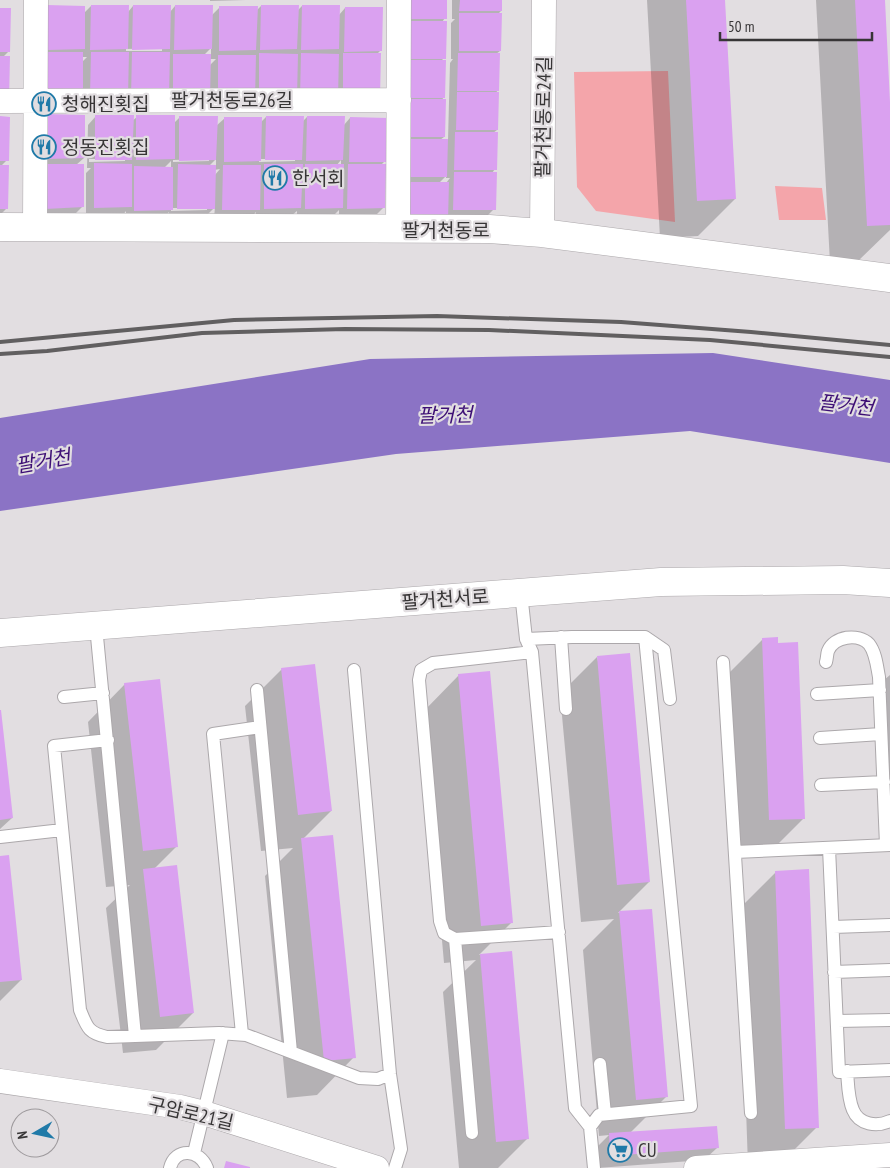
<svg xmlns="http://www.w3.org/2000/svg" width="890" height="1168" font-family="'PT Sans Narrow','Noto Sans KR',sans-serif">
  <rect width="100%" height="100%" fill="#e2dee1"/>
  <path fill="#f4a5aa" d="M 668,71 L 675,222 L 596,211 L 577,187 L 574,72 Z
    M 775,186 L 822,188 L 826,220 L 779,220 Z"/>
  <path fill="#8b73c5" d="M 713,353 L 890,380 L 890,463 L 690,431 L 396,454 L 0,511 L 0,418 L 370,359 Z"/>
  <path fill="#0003" fill-rule="evenodd" d="M 210,0 L 246,0 L 210,1 Z
    M 397,0 L 446,0 L 445,18 L 442,22 L 444,58 L 441,61 L 444,97 L 441,101 L 444,137 L 440,140 L 448,140 L 450,63 L 453,59 L 451,59 L 451,23 L 455,19 L 452,19 L 452,0 L 501,0 L 501,11 L 497,15 L 500,51 L 496,54 L 498,90 L 495,94 L 497,130 L 493,133 L 495,169 L 492,173 L 494,209 L 486,217 L 398,228 ZM 446,176 L 446,178 L 450,178 L 446,183 L 439,183 Z
    M 647,0 L 724,0 L 735,199 L 698,236 L 660,238 Z
    M 816,0 L 883,0 L 890,125 L 890,230 L 858,261 L 830,263 Z
    M 91,6 L 128,12 L 133,6 L 170,12 L 175,6 L 211,16 L 220,7 L 256,11 L 261,6 L 297,11 L 302,6 L 339,15 L 345,8 L 380,51 L 377,54 L 379,97 L 37,104 L 39,15 L 84,13 ZM 162,48 L 162,51 L 126,51 L 126,49 ZM 211,48 L 211,55 L 204,55 ZM 82,57 L 87,57 L 82,62 ZM 210,59 L 216,59 L 210,65 Z
    M 0,9 L 9,51 L 2,58 L 0,107 Z
    M 96,116 L 132,121 L 137,117 L 173,124 L 180,117 L 216,126 L 225,118 L 261,122 L 266,117 L 302,122 L 307,117 L 343,126 L 350,118 L 385,161 L 381,165 L 384,207 L 375,216 L 339,216 L 339,210 L 333,216 L 297,217 L 297,211 L 291,216 L 256,217 L 256,212 L 250,218 L 214,218 L 215,207 L 205,217 L 169,217 L 169,212 L 163,218 L 126,219 L 126,211 L 123,215 L 86,216 L 86,173 L 91,168 L 87,168 L 88,125 ZM 89,159 L 125,159 L 125,161 L 89,162 ZM 209,159 L 209,161 L 173,162 L 173,160 ZM 216,159 L 216,166 L 209,166 ZM 259,159 L 295,159 L 295,161 L 259,162 ZM 341,160 L 341,166 L 336,166 ZM 171,161 L 171,168 L 164,168 ZM 220,169 L 214,176 L 214,170 ZM 171,208 L 207,208 L 207,210 L 171,211 Z
    M 0,118 L 7,160 L 1,166 L 6,209 L 0,215 Z
    M 38,124 L 84,158 L 76,165 L 82,207 L 74,215 L 37,217 Z
    M 763,639 L 803,819 L 766,856 L 733,857 L 726,676 Z
    M 597,657 L 649,882 L 618,913 L 650,910 L 667,1096 L 630,1133 L 717,1148 L 704,1160 L 598,1168 L 597,1147 L 609,1135 L 599,1136 L 583,950 L 614,919 L 581,922 L 560,694 Z
    M 282,669 L 331,811 L 303,839 L 354,1057 L 317,1095 L 287,1098 L 265,876 L 293,848 L 261,851 L 245,706 Z
    M 459,675 L 511,923 L 479,955 L 511,953 L 527,1139 L 498,1168 L 459,1168 L 443,992 L 476,960 L 444,963 L 422,713 Z
    M 890,675 L 890,828 L 884,680 Z
    M 125,684 L 177,846 L 154,869 L 193,1013 L 156,1050 L 123,1053 L 106,908 L 130,885 L 106,887 L 88,722 Z
    M 0,710 L 12,818 L 0,829 Z
    M 0,857 L 21,980 L 0,1001 Z
    M 776,872 L 817,1127 L 780,1164 L 748,1166 L 739,909 Z"/>
  <path fill="#daa1f0" d="M 405,0 L 447,0 L 447,19 L 404,19 Z
    M 460,0 L 502,0 L 502,11 L 459,11 Z
    M 686,0 L 725,0 L 736,199 L 697,201 Z
    M 855,0 L 885,0 L 890,102 L 890,225 L 867,226 Z
    M 47,5 L 85,6 L 85,49 L 47,50 Z
    M 91,5 L 129,5 L 128,49 L 90,50 Z
    M 133,5 L 171,5 L 170,49 L 132,50 Z
    M 175,5 L 213,5 L 212,49 L 174,50 Z
    M 261,5 L 299,5 L 297,49 L 260,50 Z
    M 302,5 L 340,5 L 339,49 L 301,50 Z
    M 219,6 L 258,6 L 256,50 L 219,51 Z
    M 345,7 L 383,7 L 382,51 L 344,52 Z
    M 0,8 L 11,8 L 10,52 L 0,52 Z
    M 459,13 L 502,13 L 501,51 L 459,51 Z
    M 404,21 L 447,21 L 446,59 L 403,59 Z
    M 45,52 L 83,52 L 83,95 L 45,96 Z
    M 91,52 L 129,52 L 128,96 L 90,96 Z
    M 132,52 L 170,52 L 169,96 L 131,97 Z
    M 259,53 L 298,54 L 297,98 L 259,98 Z
    M 301,53 L 339,54 L 338,98 L 300,98 Z
    M 343,53 L 381,53 L 380,97 L 343,98 Z
    M 458,53 L 500,53 L 499,91 L 457,91 Z
    M 173,54 L 211,54 L 210,98 L 173,99 Z
    M 218,55 L 256,55 L 255,99 L 218,100 Z
    M 0,56 L 10,56 L 9,101 L 0,101 Z
    M 404,60 L 446,60 L 445,98 L 402,98 Z
    M 457,92 L 499,92 L 498,130 L 456,130 Z
    M 404,99 L 446,99 L 445,137 L 403,137 Z
    M 46,114 L 85,115 L 85,158 L 46,159 Z
    M 95,115 L 134,115 L 132,160 L 95,160 Z
    M 136,115 L 175,115 L 175,159 L 136,160 Z
    M 0,116 L 10,117 L 9,161 L 0,161 Z
    M 179,116 L 218,116 L 216,160 L 179,161 Z
    M 266,116 L 304,116 L 302,160 L 265,160 Z
    M 307,116 L 345,116 L 343,160 L 306,161 Z
    M 224,117 L 262,117 L 261,161 L 224,162 Z
    M 350,117 L 388,118 L 386,162 L 349,162 Z
    M 455,132 L 498,132 L 497,170 L 454,170 Z
    M 406,139 L 448,139 L 447,177 L 405,177 Z
    M 94,163 L 132,164 L 132,207 L 94,208 Z
    M 45,164 L 84,164 L 84,207 L 45,209 Z
    M 178,164 L 216,165 L 215,209 L 177,209 Z
    M 264,164 L 303,164 L 301,208 L 264,209 Z
    M 305,164 L 344,164 L 343,208 L 305,209 Z
    M 348,164 L 386,164 L 385,208 L 347,209 Z
    M 0,165 L 9,165 L 8,209 L 0,209 Z
    M 223,165 L 261,165 L 260,210 L 222,210 Z
    M 134,166 L 173,167 L 173,210 L 134,211 Z
    M 454,172 L 497,172 L 496,210 L 453,210 Z
    M 406,182 L 449,182 L 448,220 L 406,220 Z
    M 778,637 L 778,643 L 798,642 L 805,819 L 769,820 L 762,638 Z
    M 630,653 L 650,882 L 617,885 L 597,656 Z
    M 315,664 L 332,811 L 298,815 L 281,668 Z
    M 490,671 L 513,923 L 481,926 L 458,674 Z
    M 160,679 L 178,847 L 143,851 L 124,683 Z
    M 0,710 L 1,710 L 13,818 L 0,820 Z
    M 333,835 L 356,1058 L 324,1061 L 301,838 Z
    M 9,855 L 22,980 L 0,982 L 0,856 Z
    M 177,865 L 194,1013 L 160,1017 L 143,869 Z
    M 809,869 L 819,1128 L 785,1129 L 775,871 Z
    M 652,909 L 668,1097 L 636,1100 L 619,911 Z
    M 512,951 L 529,1139 L 496,1142 L 480,954 Z
    M 717,1126 L 719,1148 L 610,1156 L 609,1133 Z
    M 226,1161 L 250,1167 L 250,1168 L 224,1168 Z"/>
  <g fill="none" stroke-linecap="round" stroke-linejoin="round">
    <g stroke="#aca8ab" stroke-width="14">
      <path id="lane" d="M 521,593 L 526,639 L 532,652 L 575,1108 L 590,1127 L 594,1168
        M 96,626 L 135,1036
        M 561,637 L 566,709
        M 645,637 L 664,650 L 670,699
        M 526,639 L 572,637 L 645,637 L 691,1106 L 599,1115 L 590,1127
        M 532,652 L 433,663 L 421,670 L 419,680 L 440,921 L 444,933 L 455,939 L 559,932
        M 723,662 L 751,1113
        M 826,662 C 827,659 827,654 828,651 C 834,636 858,633 869,644 C 876,653 877,667 879,677 L 886,845
        M 354,670 L 390,1074 L 401,1149 L 395,1168
        M 257,690 L 291,1052
        M 817,694 L 880,690
        M 64,697 L 103,693
        M 820,738 L 881,734
        M 108,740 L 54,746 L 80,1010 C 87,1027 88,1033 107,1037 L 219,1033 L 246,1035 L 359,1078 L 378,1079 L 390,1074
        M 821,785 L 884,782
        M 0,837 L 62,830
        M 829,848 L 839,1072 L 890,1070
        M 735,852 L 890,845
        M 833,927 L 890,925
        M 455,939 L 472,1133
        M 834,972 L 890,970
        M 837,1021 L 890,1020
        M 242,1034 L 213,734 L 260,727
        M 600,1064 L 605,1114
        M 847,1071 C 848,1083 848,1099 853,1110 C 859,1125 877,1127 890,1121
        M 194,1153 L 223,1033
        M 170,1168 C 175,1147 200,1149 207,1168"/>
    </g>
    <g stroke="#aca8ab" stroke-width="25">
      <path id="street" d="M 0,101 L 399,100
        M 35,227 L 36,0
        M 398,230 L 399,0
        M 542,233 L 544,0
        M 0,1081 L 180,1107 L 204,1113 L 377,1168
        M 696,1168 L 890,1155"/>
    </g>
    <g stroke="#aca8ab" stroke-width="29">
      <path id="secondary" d="M 0,227 L 489,229 L 542,233 L 890,278
        M 0,633 L 661,582 L 843,580 L 890,583"/>
    </g>
    <use href="#lane" stroke="#fff" stroke-width="12"/>
    <use href="#street" stroke="#fff" stroke-width="24"/>
    <use href="#secondary" stroke="#fff" stroke-width="28"/>
    <path stroke="#615f60" stroke-width="4" d="M 0,342 L 234,320 L 437,316 L 621,322 L 751,332 L 890,345
      M 0,354 L 47,351 L 202,333 L 345,329 L 489,330 L 710,340 L 890,357"/>
  </g>
  <defs>
    <g id="restaurant-ring" transform="scale(1.25)"><circle r="9.5" fill="#e2dee1" stroke="#207aa8" stroke-width="1.5"/><path d="M-5-6h1v4h1v-4h1v4h1v-4h1v5L-1.5 .5V6h-2V.5L-5-1ZM5-6V6H3V1.5H1.5Q1.5-4 5-6Z" fill="#207aa8"/></g>
    <g id="supermarket-ring" transform="scale(1.25)"><circle r="9.5" fill="#e2dee1" stroke="#207aa8" stroke-width="1.5"/><path d="M-6-5.5h2.5l.6 2H6L4.5 2H-2.5L-4.4-4H-6ZM-1.5 3.2a1.3 1.3 0 1 0 .1 0ZM3 3.2a1.3 1.3 0 1 0 .1 0Z" fill="#207aa8"/></g>
  </defs>
  <g fill-rule="evenodd">
    <use href="#restaurant-ring" x="44" y="104"/>
    <use href="#restaurant-ring" x="44" y="147"/>
    <use href="#restaurant-ring" x="275" y="178"/>
    <use href="#supermarket-ring" x="620" y="1150"/>
  </g>
  <g text-anchor="middle" stroke-width="4.5" stroke-linejoin="round" paint-order="stroke">
    <g font-size="19" fill="#373536" stroke="#e2dee1">
      <text x="232" y="107">팔거천동로26길</text>
      <text transform="translate(543 117) rotate(-89)" y="7">팔거천동로24길</text>
      <text x="446" y="237">팔거천동로</text>
      <text transform="translate(445 599) rotate(-4)" y="7">팔거천서로</text>
      <text transform="translate(191 1113) rotate(13)" y="7">구암로21길</text>
    </g>
    <g font-size="19" fill="#373536" stroke="#e2dee1" text-anchor="start">
      <text x="62" y="111">청해진횟집</text>
      <text x="62" y="154">정동진횟집</text>
      <text x="292" y="185">한서회</text>
      <text x="638" y="1157">CU</text>
    </g>
    <g font-size="20" font-style="italic" fill="#3d0f75" stroke="#e2dee1">
      <text transform="translate(846 405) rotate(7)" y="7">팔거천</text>
      <text transform="translate(445 415) rotate(-1)" y="7">팔거천</text>
      <text transform="translate(43 461) rotate(-10)" y="7">팔거천</text>
    </g>
  </g>
  <g transform="translate(35 1133) rotate(261)"><circle r="24" fill="#e2dee1" stroke="#9e9a9d"/>
  <path d="M0-4L9 19L0 12L-9 19Z" fill="#207aa8"/>
  <text y="-8" font-size="14" font-weight="bold" text-anchor="middle" fill="#373536">N</text>
  </g>
  <path d="M720 32v8h152v-8" fill="none" stroke="#373536" stroke-width="2.5"/>
  <text x="728" y="32" font-size="15" fill="#373536" stroke="#e2dee1" stroke-width="4" paint-order="stroke">50 m</text>
</svg>
